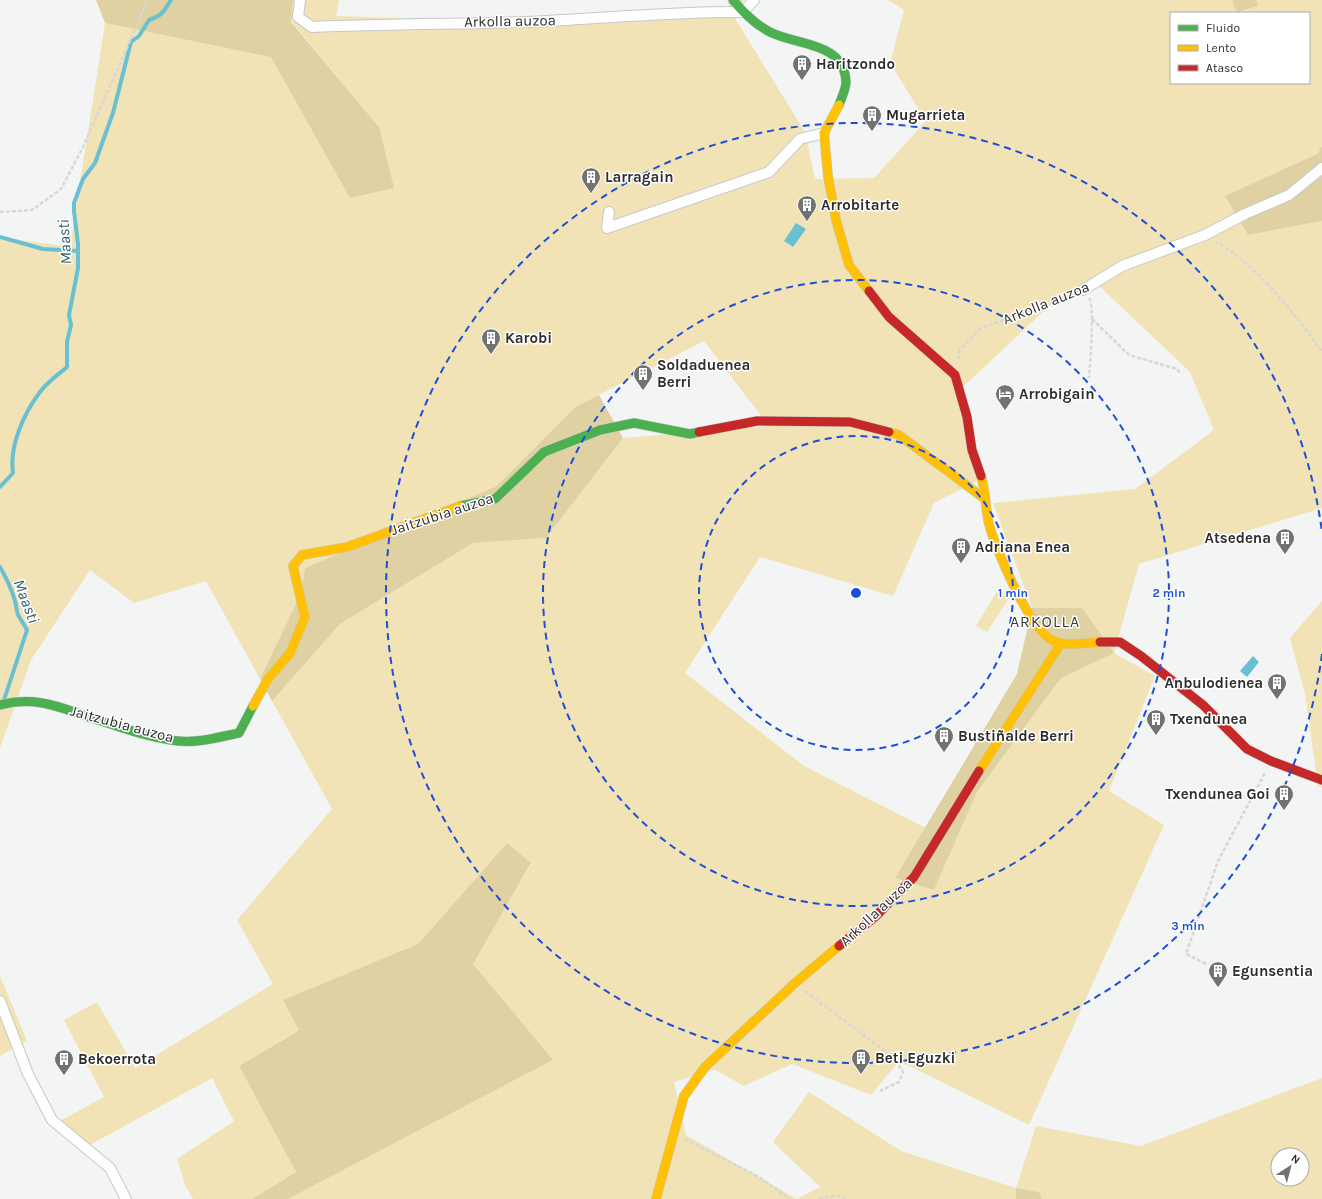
<svg xmlns="http://www.w3.org/2000/svg" width="1322" height="1199" font-family="Karla,sans-serif">
  <rect width="100%" height="100%" fill="#f2f5f3"/>
  <path fill="#f1e3b5" fill-rule="evenodd" d="M 293,0 L 339,0 L 336,16 L 491,21 L 731,11 L 727,0 L 744,0 L 731,12 L 805,132 L 815,179 L 874,178 L 926,121 L 890,63 L 904,10 L 888,0 L 1232,0 L 1237,13 L 1171,13 L 1171,83 L 1309,83 L 1309,13 L 1240,13 L 1258,6 L 1257,0 L 1322,0 L 1322,146 L 1317,154 L 1225,196 L 1248,235 L 1322,221 L 1322,508 L 1139,564 L 1114,653 L 1155,676 L 1109,791 L 1164,825 L 1029,1125 L 899,1061 L 871,1095 L 792,1064 L 744,1086 L 715,1070 L 674,1082 L 686,1135 L 797,1199 L 820,1187 L 773,1142 L 809,1092 L 901,1151 L 1016,1188 L 1036,1126 L 1141,1146 L 1322,1078 L 1322,1199 L 1042,1199 L 1039,1192 L 1016,1188 L 1016,1199 L 288,1199 L 553,1060 L 472,964 L 531,864 L 507,843 L 418,944 L 283,1000 L 299,1029 L 239,1066 L 296,1172 L 252,1199 L 193,1199 L 185,1185 L 177,1159 L 234,1121 L 212,1078 L 88,1146 L 60,1121 L 104,1097 L 64,1020 L 97,1002 L 135,1068 L 273,984 L 237,920 L 332,809 L 272,701 L 340,624 L 473,543 L 546,538 L 623,438 L 769,426 L 704,341 L 575,407 L 497,486 L 305,568 L 300,595 L 260,679 L 206,581 L 134,603 L 90,570 L 31,660 L 0,748 L 0,237 L 70,247 L 105,23 L 278,58 L 379,127 L 291,21 ZM 1097,284 L 1190,372 L 1214,430 L 1135,489 L 993,503 L 1032,608 L 1113,653 L 1061,678 L 977,792 L 934,890 L 895,878 L 926,828 L 804,766 L 685,673 L 760,557 L 893,596 L 934,503 L 979,480 L 961,389 L 1048,307 ZM 1278,1155 L 1302,1155 L 1302,1179 L 1278,1179 Z
    M 997,591 L 1009,598 L 987,632 L 976,626 Z
    M 1322,601 L 1322,788 L 1318,786 L 1305,694 L 1290,638 Z
    M 0,976 L 27,1041 L 0,1056 Z"/>
  <path fill="#dfd1a2" d="M 96,0 L 293,0 L 291,22 L 379,127 L 394,188 L 350,198 L 271,57 L 105,23 Z
    M 1232,0 L 1257,0 L 1258,6 L 1237,13 Z
    M 1322,146 L 1322,221 L 1248,235 L 1225,196 L 1317,154 Z
    M 599,395 L 623,438 L 546,538 L 473,543 L 340,624 L 272,701 L 260,679 L 300,595 L 305,568 L 497,486 L 575,407 Z
    M 1032,608 L 1082,608 L 1114,653 L 1061,678 L 977,792 L 934,890 L 895,878 L 1017,674 Z
    M 507,843 L 531,863 L 473,964 L 553,1060 L 288,1199 L 252,1199 L 296,1172 L 239,1066 L 299,1030 L 283,1000 L 418,944 Z
    M 1016,1188 L 1039,1192 L 1042,1199 L 1016,1199 Z"/>
  <path fill="#69c0d2" d="M 796,223 L 806,229 L 793,247 L 784,241 Z
    M 1253,656 L 1259,662 L 1247,677 L 1240,671 Z"/>
  <g fill="none" stroke-linecap="round" stroke-linejoin="round">
    <path stroke="#69c0d2" stroke-width="4" d="M 0,237 L 43,249 L 78,251
      M 0,487 L 13,473 C 9,446 24,413 40,392 C 47,382 59,374 67,367 L 67,342 L 71,325 L 69,315 L 78,268 L 78,244 L 74,211 L 74,203 L 83,179 L 95,163 L 113,113 L 131,42 L 139,36 L 149,20 C 163,15 163,12 171,0
      M 0,567 C 8,581 15,595 17,611 C 17,616 25,625 27,630 L 4,700"/>
    <g stroke="#c7c9c8" stroke-width="12">
      <path id="street" d="M 300,0 L 298,17 L 312,27 C 384,24 456,24 527,22 C 599,19 671,11 743,12 L 754,0
        M 609,212 L 607,228 L 769,172 L 800,139 L 824,133
        M 1083,290 L 1122,266 L 1205,235 L 1245,214 L 1289,195 L 1322,168
        M 0,1001 L 28,1074 L 52,1120 L 110,1168 L 126,1199"/>
    </g>
    <g stroke="#c7c9c8" stroke-width="10">
      <path id="fast" d="M 733,0 C 743,12 756,25 770,32 C 797,46 844,41 846,82 C 846,89 841,99 839,105
        M 460,506 L 495,499 L 544,452 L 600,430 L 634,423 L 690,434 L 699,432
        M 0,705 C 36,695 61,708 95,719 C 122,728 150,738 178,741 C 199,743 219,737 239,733 L 253,706"/>
    </g>
    <g stroke="#c7c9c8" stroke-width="10">
      <path id="slow" d="M 839,105 L 824,133 L 828,176 L 836,220 L 849,265 L 869,291
        M 889,432 L 899,435 L 985,499
        M 981,476 C 986,491 985,508 989,524 C 995,548 1030,630 1052,640 C 1065,647 1086,643 1100,642
        M 253,706 L 268,679 L 290,653 L 305,617 L 293,566 L 302,555 L 347,547 L 460,506
        M 979,771 L 1061,643
        M 656,1199 L 684,1096 L 705,1067 L 795,983 L 839,946"/>
    </g>
    <g stroke="#c7c9c8" stroke-width="10">
      <path id="jam" d="M 869,291 L 889,317 L 955,375 L 967,417 L 972,450 L 981,476
        M 699,432 L 757,421 L 850,422 L 889,432
        M 1100,642 L 1120,642 L 1141,656 L 1203,705 L 1247,749 L 1271,761 L 1322,780
        M 839,946 L 876,916 L 914,877 L 979,771"/>
    </g>
    <path stroke="#d7d7d7" stroke-width="2.5" stroke-dasharray="4 2" stroke-linecap="butt" d="M 0,212 L 32,210 L 61,189 L 83,147 L 148,0
      M 1215,241 C 1258,266 1292,312 1322,351
      M 1089,298 C 1095,306 1090,365 1089,378
      M 1092,319 L 1129,355 L 1177,369 L 1181,374
      M 958,359 L 959,351 L 979,329 L 1074,294
      M 1206,964 L 1186,954 L 1218,861 L 1265,773
      M 805,991 L 894,1058 L 903,1072 L 899,1082 L 880,1091
      M 685,1139 L 759,1177 L 790,1199
      M 819,1199 C 829,1196 837,1194 847,1199"/>
    <use href="#street" stroke="#fdfefd" stroke-width="10"/>
    <use href="#fast" stroke="#4caf50" stroke-width="9"/>
    <use href="#slow" stroke="#ffc107" stroke-width="9"/>
    <use href="#jam" stroke="#c62828" stroke-width="9"/>
  </g>
  <g fill="none" stroke="#1d4ed8" stroke-width="2" stroke-dasharray="7 5">
    <circle cx="856" cy="593" r="157"/>
    <circle cx="856" cy="593" r="313"/>
    <path d="M1322 654A470 470 0 1 1 1322 532"/>
  </g>
  <defs>
    <g id="building-pin" transform="scale(1)"><path d="M0 17L-7.5 6A9.5 9.5 0 1 1 7.5 6Z" fill="#717372" stroke="#fff"/><path d="M-4-6H4V6H1V3H-1V6H-4ZM-2.5-4.3h1.7v1.8h-1.7ZM.8-4.3h1.7v1.8H.8ZM-2.5-1h1.7V.8h-1.7ZM.8-1h1.7V.8H.8Z" fill="#fff"/></g>
    <g id="hotel-pin" transform="scale(1)"><path d="M0 17L-7.5 6A9.5 9.5 0 1 1 7.5 6Z" fill="#717372" stroke="#fff"/><path d="M-6-4.5h1.5V1H6V5H4.5V3h-9V5H-6ZM-4 0a1.8 1.8 0 1 1 3.6 0ZM.5 0V-2.5h3Q6-2.5 6 0Z" fill="#fff"/></g>
  </defs>
  <g fill-rule="evenodd">
    <use href="#building-pin" x="802" y="64"/>
    <use href="#building-pin" x="872" y="115"/>
    <use href="#building-pin" x="591" y="177"/>
    <use href="#building-pin" x="807" y="205"/>
    <use href="#building-pin" x="491" y="338"/>
    <use href="#building-pin" x="643" y="374"/>
    <use href="#hotel-pin" x="1005" y="394"/>
    <use href="#building-pin" x="1285" y="538"/>
    <use href="#building-pin" x="961" y="547"/>
    <use href="#building-pin" x="1277" y="683"/>
    <use href="#building-pin" x="1156" y="719"/>
    <use href="#building-pin" x="944" y="736"/>
    <use href="#building-pin" x="1284" y="794"/>
    <use href="#building-pin" x="1218" y="971"/>
    <use href="#building-pin" x="861" y="1058"/>
    <use href="#building-pin" x="64" y="1059"/>
  </g>
  <g text-anchor="middle" stroke-width="3" stroke-linejoin="round" paint-order="stroke">
    <g font-size="15" fill="#2c2d2c" stroke="#fff">
      <text transform="translate(510 21) rotate(-1)" y="5">Arkolla auzoa</text>
      <text transform="translate(1046 303) rotate(-22)" y="5">Arkolla auzoa</text>
      <text transform="translate(442 514) rotate(-18)" y="5">Jaitzubia auzoa</text>
      <text transform="translate(122 724) rotate(15)" y="5">Jaitzubia auzoa</text>
      <text transform="translate(876 912) rotate(-43)" y="5">Arkolla auzoa</text>
    </g>
    <g font-size="15" font-weight="bold" fill="#2c2d2c" stroke="#fff" text-anchor="start">
      <text x="816" y="69">Haritzondo</text>
      <text x="886" y="120">Mugarrieta</text>
      <text x="605" y="182">Larragain</text>
      <text x="821" y="210">Arrobitarte</text>
      <text x="505" y="343">Karobi</text>
      <text x="657" y="370">Soldaduenea<tspan x="657" dy="17">Berri</tspan></text>
      <text x="1019" y="399">Arrobigain</text>
      <text x="1271" y="543" text-anchor="end">Atsedena</text>
      <text x="975" y="552">Adriana Enea</text>
      <text x="1263" y="688" text-anchor="end">Anbulodienea</text>
      <text x="1170" y="724">Txendunea</text>
      <text x="958" y="741">Bustiñalde Berri</text>
      <text x="1270" y="799" text-anchor="end">Txendunea Goi</text>
      <text x="1232" y="976">Egunsentia</text>
      <text x="875" y="1063">Beti Eguzki</text>
      <text x="78" y="1064">Bekoerrota</text>
    </g>
    <g font-size="16" font-style="italic" fill="#2e5f6b" stroke="#fff">
      <text transform="translate(64 242) rotate(-94)" y="6">Maasti</text>
      <text transform="translate(27 601) rotate(69)" y="6">Maasti</text>
    </g>
    <g font-size="16" letter-spacing="1" fill="#3a3d3b" stroke="#fff">
      <text x="1045" y="627">ARKOLLA</text>
    </g>
  </g>
  <circle cx="856" cy="593" r="6" fill="#1d4ed8" stroke="#fff" stroke-width="2"/>
  <g font-size="12" text-anchor="middle" font-weight="bold" fill="#1d4ed8" stroke="#fff" stroke-width="3" stroke-linejoin="round" paint-order="stroke">
    <text x="1013" y="597">1 min</text>
    <text x="1169" y="597">2 min</text>
    <text x="1188" y="930">3 min</text>
  </g>
  <rect x="1170" y="12" width="140" height="72" fill="#ffffff" stroke="#ababab"/>
  <rect x="1178" y="25" width="20" height="6" fill="#4caf50" stroke="#ababab"/>
  <text x="1206" y="32" font-size="12" fill="#2c2d2c">Fluido</text>
  <rect x="1178" y="45" width="20" height="6" fill="#ffc107" stroke="#ababab"/>
  <text x="1206" y="52" font-size="12" fill="#2c2d2c">Lento</text>
  <rect x="1178" y="65" width="20" height="6" fill="#c62828" stroke="#ababab"/>
  <text x="1206" y="72" font-size="12" fill="#2c2d2c">Atasco</text>
  <g transform="translate(1290 1167) rotate(36)"><circle r="19" fill="#ffffff" stroke="#ababab"/>
  <path d="M0-3L7 15L0 10L-7 15Z" fill="#717372"/>
  <text y="-6" font-size="11" font-weight="bold" text-anchor="middle" fill="#2c2d2c">N</text>
  </g>
</svg>
